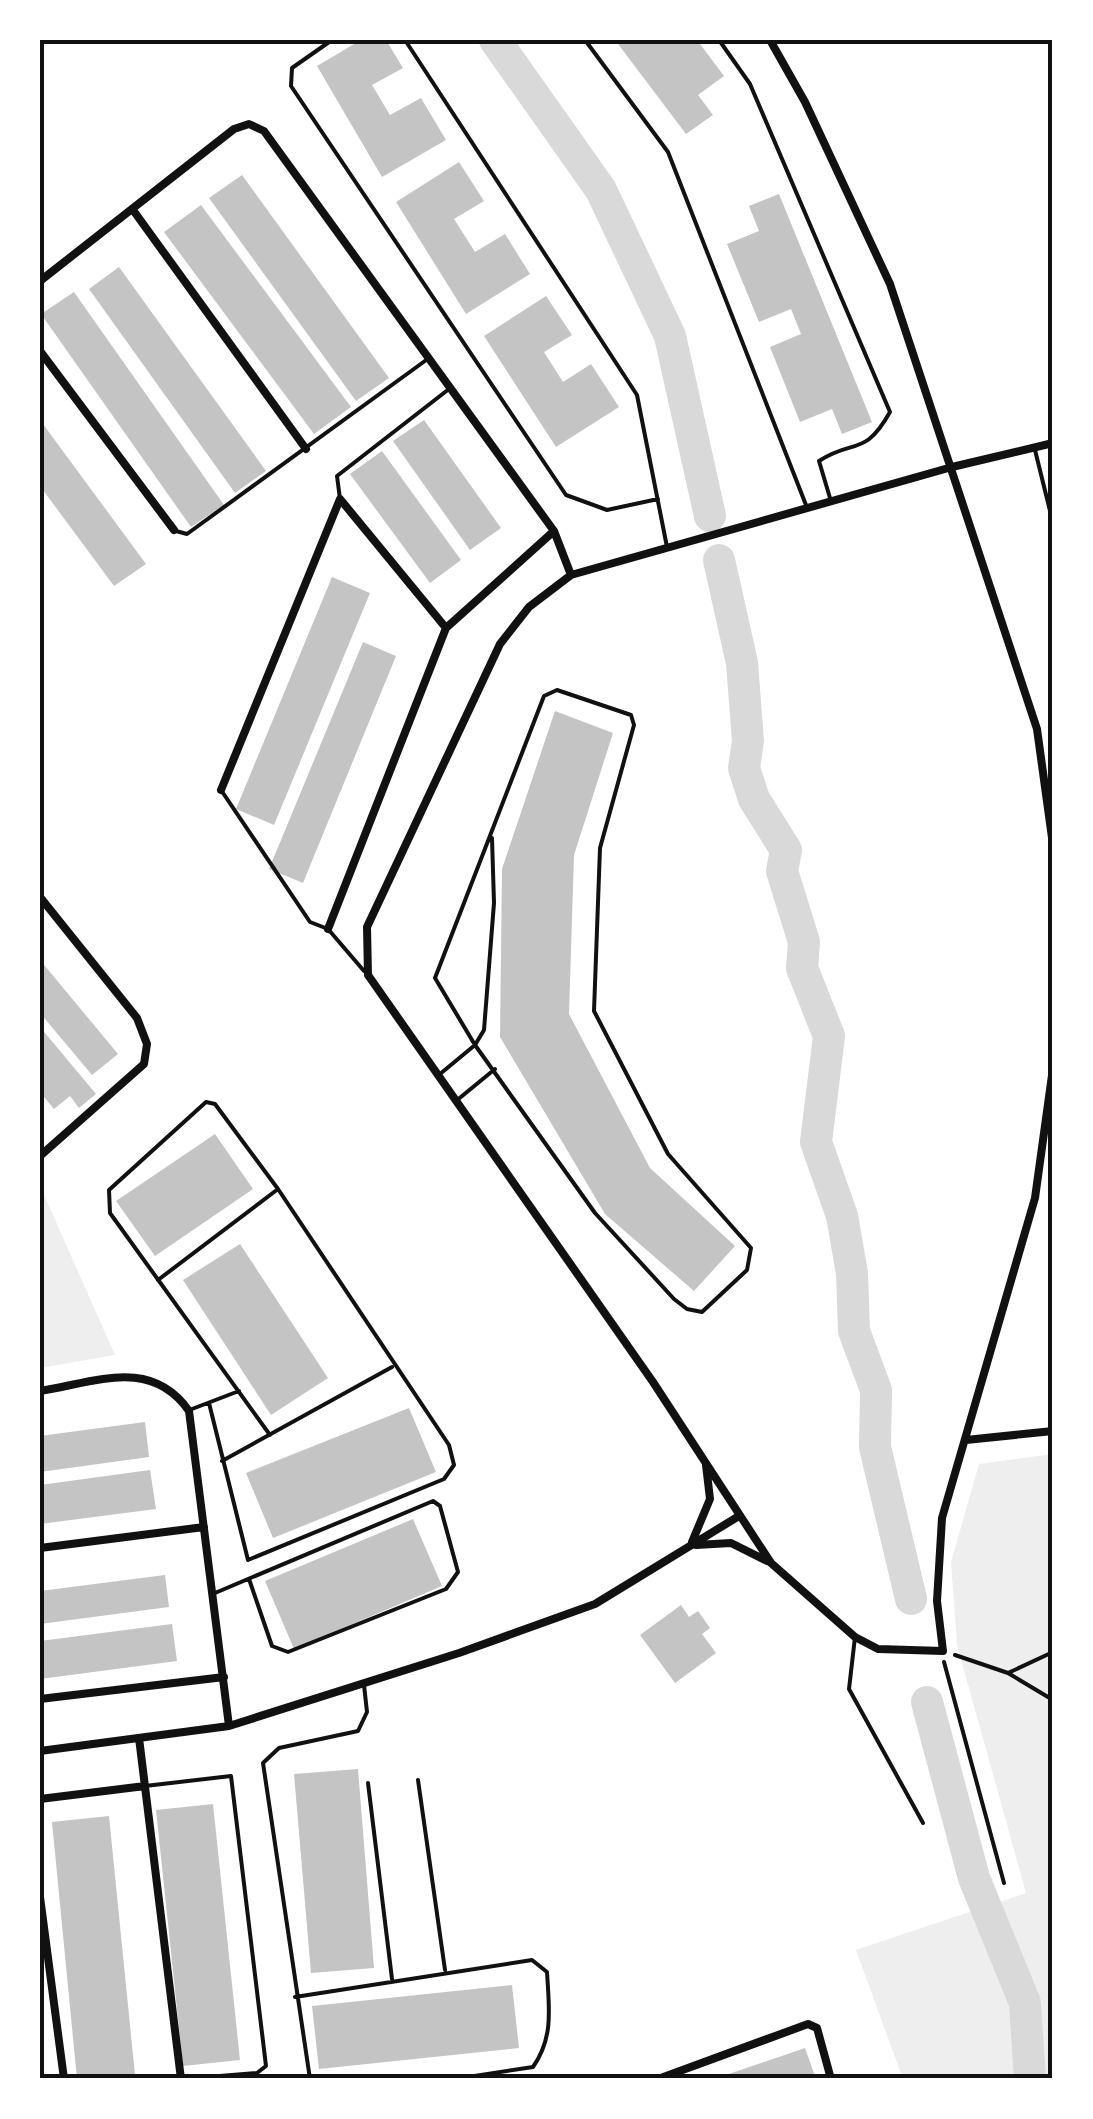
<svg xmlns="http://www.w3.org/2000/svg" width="1093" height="2119" font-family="'Roboto Condensed',sans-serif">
  <rect width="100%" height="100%" fill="#fff"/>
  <path fill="#eee" d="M 41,1188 L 115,1355 L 40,1368 Z
    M 1053,1454 L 1053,2079 L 903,2079 L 856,1950 L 1026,1893 L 957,1645 L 951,1562 L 979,1464 Z"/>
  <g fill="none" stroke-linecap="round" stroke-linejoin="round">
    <path stroke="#d9d9d9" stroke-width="32" d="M 495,40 L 601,190 L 670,336 L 710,516
      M 719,560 L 742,663 L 748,741 L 744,768 L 754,799 L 786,850 L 782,871 L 804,942 L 802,968 L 829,1036 L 816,1142 L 842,1216 L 852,1273 L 854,1331 L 876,1390 L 875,1447 L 911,1599
      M 927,1702 L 974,1878 L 1025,2003 L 1030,2079"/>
  </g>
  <path fill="#c4c4c4" d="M 361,40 L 386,40 L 403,68 L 372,85 L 390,115 L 421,98 L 446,140 L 382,177 L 317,66 Z
    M 615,40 L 697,40 L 724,76 L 698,95 L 713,115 L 686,134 Z
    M 459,162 L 484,201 L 454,219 L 475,252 L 505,234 L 530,274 L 466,314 L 396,202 Z
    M 242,175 L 389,378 L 356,401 L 209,198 Z
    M 779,194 L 872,422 L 842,434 L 832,409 L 800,422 L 770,347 L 801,334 L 791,309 L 759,322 L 727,244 L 759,231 L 749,206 Z
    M 201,205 L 351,407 L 314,434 L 164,232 Z
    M 119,267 L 266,471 L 235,493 L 89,289 Z
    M 74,292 L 224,505 L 191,527 L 41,314 Z
    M 546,296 L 572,335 L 544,352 L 563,382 L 591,364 L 619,407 L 556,447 L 484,336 Z
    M 40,420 L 146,564 L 114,586 L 40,486 Z
    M 424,420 L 501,528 L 470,550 L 393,441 Z
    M 382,451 L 461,560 L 430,583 L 350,474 Z
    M 332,577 L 370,593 L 274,825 L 236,809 Z
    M 363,642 L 396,656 L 303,883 L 269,869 Z
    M 555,711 L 613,733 L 574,855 L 569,1014 L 650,1168 L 735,1246 L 694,1291 L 605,1214 L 500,1037 L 502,869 Z
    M 40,960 L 118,1054 L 92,1075 L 40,1013 Z
    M 40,1027 L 96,1094 L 79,1108 L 70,1096 L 54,1109 L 40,1092 Z
    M 215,1134 L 253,1189 L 155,1256 L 116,1201 Z
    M 240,1244 L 328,1378 L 271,1415 L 183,1280 Z
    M 409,1408 L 436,1472 L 273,1538 L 246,1473 Z
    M 145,1422 L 149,1457 L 40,1472 L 40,1436 Z
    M 150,1470 L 156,1509 L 40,1524 L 40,1485 Z
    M 413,1519 L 442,1586 L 294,1649 L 265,1581 Z
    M 165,1575 L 169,1607 L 40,1624 L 40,1591 Z
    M 681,1605 L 689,1617 L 698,1611 L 710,1628 L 702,1634 L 716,1653 L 675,1683 L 640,1635 Z
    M 172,1624 L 177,1661 L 40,1679 L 40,1641 Z
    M 358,1769 L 374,1968 L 311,1973 L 294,1774 Z
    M 213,1804 L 240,2060 L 183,2066 L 156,1810 Z
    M 109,1816 L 135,2075 L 77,2079 L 52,1822 Z
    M 512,1985 L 519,2048 L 319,2069 L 312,2006 Z
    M 805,2048 L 816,2079 L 717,2079 L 717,2078 Z"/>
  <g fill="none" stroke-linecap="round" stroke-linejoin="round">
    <path stroke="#111" stroke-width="4" d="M 955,1655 L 1008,1673 L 1053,1652
      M 944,1662 L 1004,1883
      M 1008,1673 L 1053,1700"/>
    <path stroke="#111" stroke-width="4" d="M 332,40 L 292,68 L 291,86 L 566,495 L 607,510 L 658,499
      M 405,40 L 637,395 L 667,547
      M 585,40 L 668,152 L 806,505
      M 719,40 L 750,84 L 890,412 C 864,458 854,438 819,461 L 830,498
      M 1035,450 L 1053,523
      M 340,499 L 337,476 L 449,389
      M 176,531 L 187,534 L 429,358
      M 557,690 L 631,715 L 634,725 L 600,848 L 594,1011 L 668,1154 L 751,1248 L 747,1270 L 702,1312 L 687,1309 L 674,1299 L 595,1213 L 475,1045 L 435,978 L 544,696 Z
      M 221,790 L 310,922 L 328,929 L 364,971
      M 440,1074 L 475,1045 L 484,1030 L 494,903 L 492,838
      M 456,1101 L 495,1069
      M 158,1280 L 278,1189
      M 209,1403 L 248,1560 L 444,1479 L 454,1465 L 449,1445 L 278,1189 L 215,1104 L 206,1102 L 109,1190 L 110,1213 L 270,1435
      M 192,1409 L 239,1391
      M 222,1461 L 392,1367
      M 215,1593 L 433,1501 L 440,1506 L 458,1572 L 446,1589 L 288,1652 L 272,1646 L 249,1579
      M 855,1637 L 849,1689 L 923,1823
      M 418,1780 L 445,1970
      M 368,1783 L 392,1979
      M 145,1786 L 231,1776 L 266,2066 L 257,2073 L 183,2079
      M 295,1997 L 532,1960 L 547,1972 C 549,2008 554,2037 533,2067 L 455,2079
      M 310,2079 L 263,1763 L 279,1748 L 358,1731 L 367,1712 L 364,1685"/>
    <path stroke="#111" stroke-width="8" d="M 770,40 L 805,102 L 890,284 L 1037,729 L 1053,845
      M 133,210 L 306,449
      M 40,281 L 234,129 L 249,124 L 264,131 L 554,531 L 571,575
      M 40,351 L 174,530
      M 1053,443 L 952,467 L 571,575 L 529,607 L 500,644 L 367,927 L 368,975 L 653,1382 L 771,1563 L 855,1637 L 878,1649 L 943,1651 L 937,1601 L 942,1518 L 1035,1198 L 1053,1068
      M 221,790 L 340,499 L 446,628
      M 40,897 L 137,1018 L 147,1044 L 144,1064 L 40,1156
      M 328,929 L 446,628 L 554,531
      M 40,1391 C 96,1382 151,1357 189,1411 L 229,1726
      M 966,1440 L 1053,1431
      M 692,1542 L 710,1499 L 706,1465
      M 696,1545 L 731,1543 L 767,1561
      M 40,1548 L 204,1527
      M 40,1699 L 224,1677
      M 139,1738 L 181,2079
      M 40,1751 L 229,1726 L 459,1653 L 595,1604 L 739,1516
      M 40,1799 L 145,1786
      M 40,1897 L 64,2079
      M 658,2079 L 808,2024 L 817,2028 L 831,2079"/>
  </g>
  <rect width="1093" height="2119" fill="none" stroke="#ffffff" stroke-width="85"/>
  <rect x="42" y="42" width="1008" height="2034" fill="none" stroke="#111" stroke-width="4"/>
</svg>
